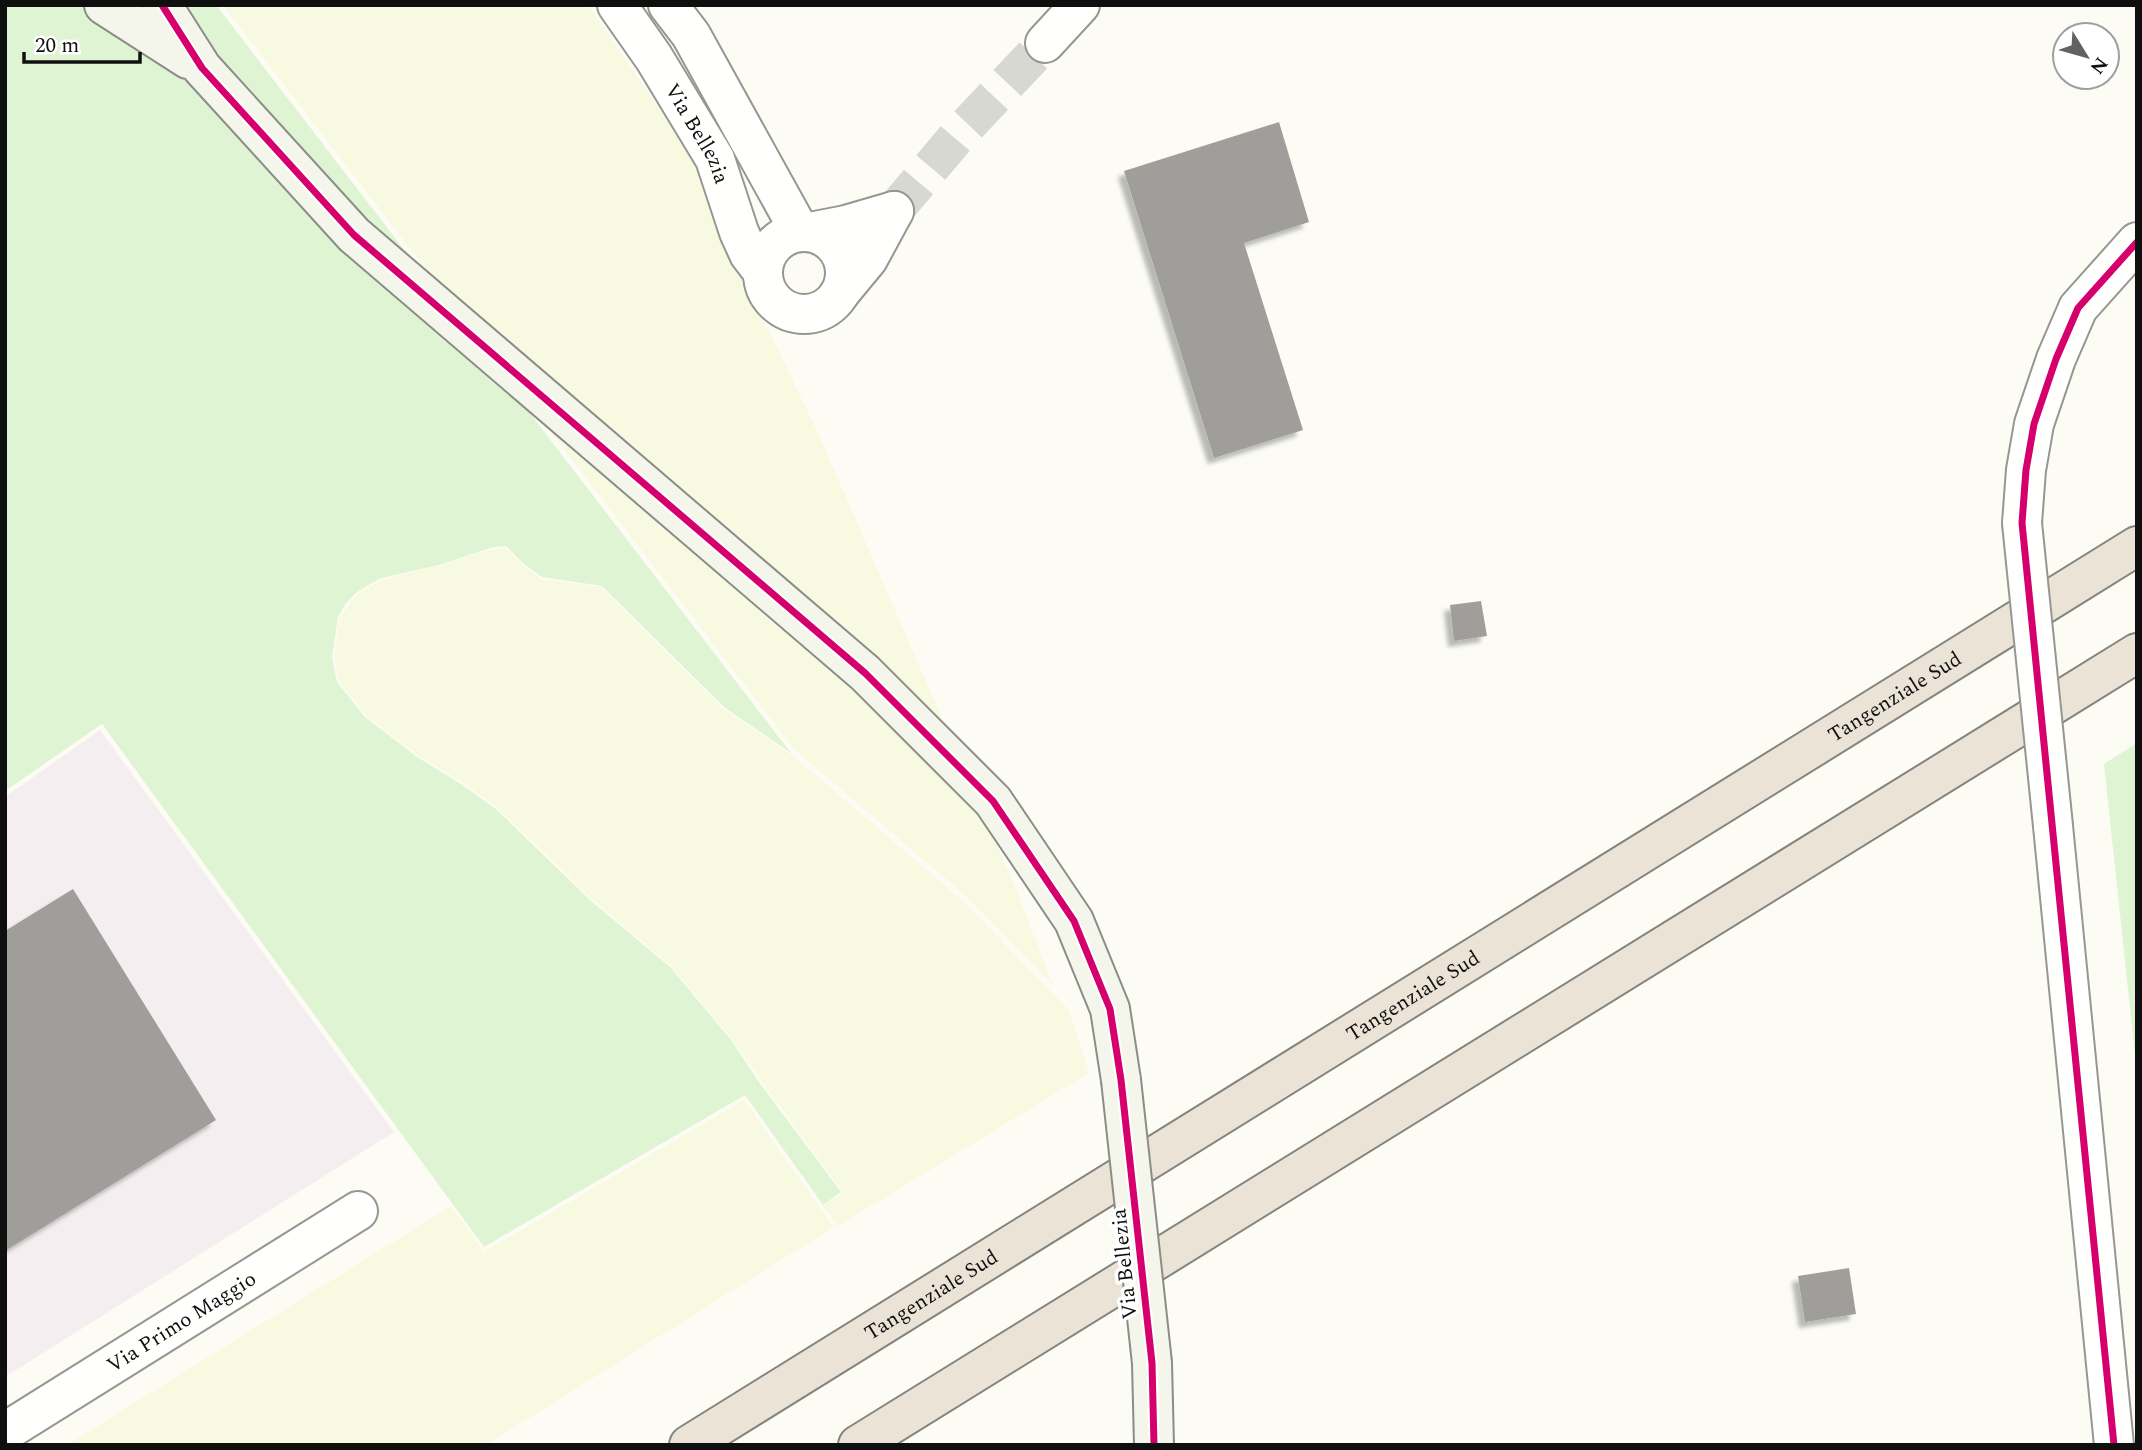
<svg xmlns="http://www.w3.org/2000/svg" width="2142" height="1450" font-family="Spectral,serif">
  <defs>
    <filter id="shadow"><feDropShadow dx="-6" dy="6" stdDeviation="2" flood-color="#0004"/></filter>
  </defs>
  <rect width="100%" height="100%" fill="#fcfcf5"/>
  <path fill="#f5eef1" d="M 100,730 L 394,1132 L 5,1377 L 5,797 Z"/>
  <path fill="#f7fae0" d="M 223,5 L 588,5 L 697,163 L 721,237 L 785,364 L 818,433 L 1014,884 L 1053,985 L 966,896 L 794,749 Z
    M 505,548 L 524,566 L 541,579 L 601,587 L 723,709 L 792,755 L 962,900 L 1069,1010 L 1089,1073 L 838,1226 L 823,1206 L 843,1192 L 763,1083 L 732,1039 L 671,966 L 591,898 L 498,808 L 462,782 L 418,755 L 366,716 L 339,681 L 334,656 L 339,618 L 358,593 L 380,581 L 422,569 L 440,566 L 481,552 Z
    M 744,1100 L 834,1227 L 486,1445 L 67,1445 L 451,1206 L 484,1252 Z"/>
  <path fill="#dff4d2" d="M 5,5 L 216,5 L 791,753 L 724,707 L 602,586 L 542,577 L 525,565 L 506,546 L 493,547 L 439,565 L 394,575 L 379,579 L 357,592 L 346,603 L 338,617 L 332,657 L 337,682 L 365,717 L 417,757 L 461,784 L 497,810 L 590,900 L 670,967 L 731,1040 L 761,1085 L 841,1192 L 823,1205 L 745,1095 L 484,1247 L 102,724 L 5,791 Z
    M 2137,743 L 2137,1074 L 2104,764 Z"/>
  <path fill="#a09e9a" filter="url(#shadow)" d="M 1279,122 L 1309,222 L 1244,243 L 1303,430 L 1214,458 L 1124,171 Z
    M 1481,601 L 1487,636 L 1454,641 L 1450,605 Z
    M 73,889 L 216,1120 L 5,1251 L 5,931 Z
    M 1849,1268 L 1856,1314 L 1805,1322 L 1798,1276 Z"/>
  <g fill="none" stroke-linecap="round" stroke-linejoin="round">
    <path stroke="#d8d8d2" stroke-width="38" stroke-dasharray="38 19" stroke-linecap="butt" d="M 894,211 L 959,134 L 1045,43"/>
    <g stroke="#969693" stroke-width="42">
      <g id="street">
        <path id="s1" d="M 617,5 L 654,58 L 715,159 L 739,232 L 749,254 L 762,271"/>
        <path d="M 668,5 L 691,35 L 800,232"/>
        <path d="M 1045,43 L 1080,5"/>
        <path d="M 810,232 L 846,225 L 894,211"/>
        <circle cx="804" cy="273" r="41"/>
        <path d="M 839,294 L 868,259 L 894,211"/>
        <path d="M 2022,523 L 2026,470 L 2034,424 L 2056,359 L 2078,308 L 2137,242"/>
        <path d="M 2053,826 L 2114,1445"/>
        <path id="s2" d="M 5,1432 L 358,1211"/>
      </g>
    </g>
    <g stroke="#8c8c89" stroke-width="42">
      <path id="secondary" d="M 104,5 L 188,59
        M 162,5 L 202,68 L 354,235 L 865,673 L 993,801 L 1074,921 L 1110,1009 L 1121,1080
        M 1152,1363 L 1154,1445"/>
    </g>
    <g stroke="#838380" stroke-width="42">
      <g id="highway">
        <path id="s3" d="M 689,1445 L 2137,546"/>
        <path d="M 858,1445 L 2137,653"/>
      </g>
    </g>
    <use href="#street" stroke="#fffffe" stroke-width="38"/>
    <use href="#secondary" stroke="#f4f5eb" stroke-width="38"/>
    <use href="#highway" stroke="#ebe4d6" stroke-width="38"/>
    <g stroke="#969693" stroke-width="42" stroke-linecap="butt">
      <path id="street-bridge" d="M 2022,523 L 2053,826"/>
    </g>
    <g stroke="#8c8c89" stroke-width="42" stroke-linecap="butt">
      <path id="secondary-bridge" d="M 1121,1080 L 1152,1363"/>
    </g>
    <use href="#street-bridge" stroke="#fffffe" stroke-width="38"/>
    <use href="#secondary-bridge" stroke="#f4f5eb" stroke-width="38"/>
    <g stroke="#fff" stroke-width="11">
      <path id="cycleway" d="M 162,5 L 202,68 L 354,235 L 865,673 L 993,801 L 1074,921 L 1110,1009 L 1121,1080 L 1152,1363 L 1154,1445
        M 2114,1445 L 2022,523 L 2026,470 L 2034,424 L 2056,359 L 2078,308 L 2137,242"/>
    </g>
    <use href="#cycleway" stroke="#d6006c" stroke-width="7"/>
  </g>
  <g text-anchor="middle" stroke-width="7" stroke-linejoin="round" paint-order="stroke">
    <g font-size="21" fill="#0f0f0f" stroke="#fff">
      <text dy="7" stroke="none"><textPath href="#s1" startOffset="152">Via Bellezia</textPath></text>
      <text dy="7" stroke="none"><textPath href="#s3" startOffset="1419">Tangenziale Sud</textPath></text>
      <text dy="7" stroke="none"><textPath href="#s3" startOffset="852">Tangenziale Sud</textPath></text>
      <text transform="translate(1124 1264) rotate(-96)" y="7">Via Bellezia</text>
      <text dy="7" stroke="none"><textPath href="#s3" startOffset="285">Tangenziale Sud</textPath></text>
      <text dy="7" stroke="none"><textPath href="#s2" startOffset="208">Via Primo Maggio</textPath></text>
    </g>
  </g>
  <rect width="2142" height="1450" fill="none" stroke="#0f0f0f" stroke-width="14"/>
  <g transform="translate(2086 56) rotate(127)"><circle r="33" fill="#ffffff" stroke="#9f9f9f" stroke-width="2"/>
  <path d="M0-5L12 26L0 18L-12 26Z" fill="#626260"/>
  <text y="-10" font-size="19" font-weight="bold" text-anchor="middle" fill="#0f0f0f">N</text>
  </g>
  <path d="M24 52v10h116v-10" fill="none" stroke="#0f0f0f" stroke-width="3.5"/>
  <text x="35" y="52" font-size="21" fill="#0f0f0f" stroke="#ffffff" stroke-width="5" paint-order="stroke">20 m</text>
</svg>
